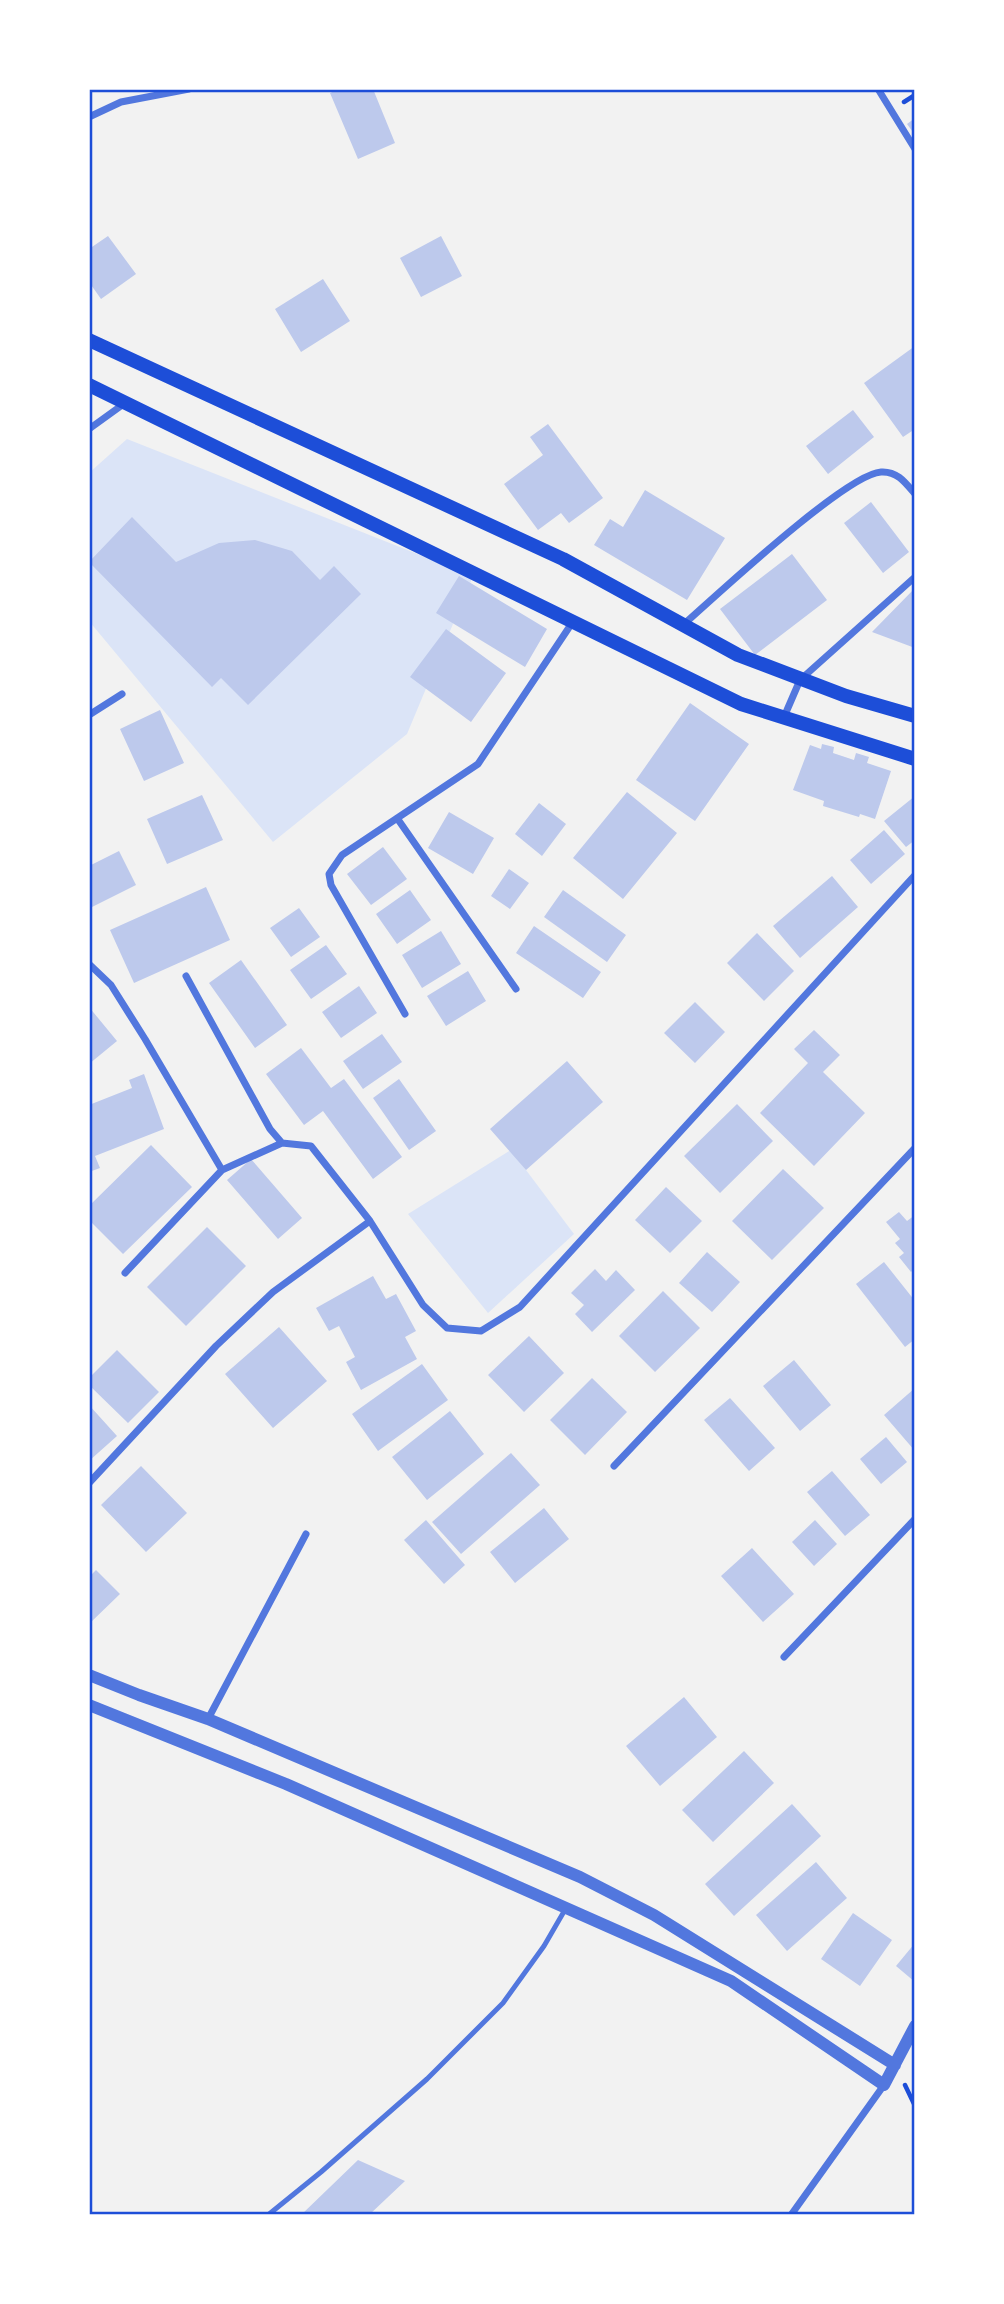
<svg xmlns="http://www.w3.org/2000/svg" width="1004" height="2304" font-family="'Noto Sans',sans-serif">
  <rect width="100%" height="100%" fill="#f2f2f2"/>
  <path fill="#dbe4f7" d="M 127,439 L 473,576 L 407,734 L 273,842 L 89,621 L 89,473 Z
    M 511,1150 L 574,1234 L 488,1313 L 408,1214 Z"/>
  <path fill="#bdc9ec" d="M 339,89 L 373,89 L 395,143 L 358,159 L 330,93 Z
    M 915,118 L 915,135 L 907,124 Z
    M 108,236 L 136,274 L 101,299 L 89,282 L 89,249 Z
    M 441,236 L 462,276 L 421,297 L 400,258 Z
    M 323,279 L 350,321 L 301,352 L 275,309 Z
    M 915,346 L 915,429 L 903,437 L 864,383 Z
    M 853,410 L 874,437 L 828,474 L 806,446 Z
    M 548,424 L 603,498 L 569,523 L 561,513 L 538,530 L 504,484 L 543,455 L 530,437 Z
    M 645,490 L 725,538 L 687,600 L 594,545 L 610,519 L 623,527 Z
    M 871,502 L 909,552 L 883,573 L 844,523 Z
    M 132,517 L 176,562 L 219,543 L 255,540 L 292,551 L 320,580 L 334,566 L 361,594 L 248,705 L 221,678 L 212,687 L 89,562 Z
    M 792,554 L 827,600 L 755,655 L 720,609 Z
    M 459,576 L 547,629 L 525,667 L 436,613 Z
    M 915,588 L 915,648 L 872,632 Z
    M 446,629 L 506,673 L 471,722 L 410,677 Z
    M 690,703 L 749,744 L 695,821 L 636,780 Z
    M 160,710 L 184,763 L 144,781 L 120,729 Z
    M 822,744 L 834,747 L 833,753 L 854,760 L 856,753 L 869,757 L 867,763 L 891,771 L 875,819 L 860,814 L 859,817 L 823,806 L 824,801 L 793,790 L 810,745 L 821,749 Z
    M 627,792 L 677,833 L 623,899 L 573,858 Z
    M 202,795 L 223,840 L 167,864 L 147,819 Z
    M 915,796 L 915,840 L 906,847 L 884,821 Z
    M 539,803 L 566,824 L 542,856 L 515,834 Z
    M 449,812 L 494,838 L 473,874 L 428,848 Z
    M 884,830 L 905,854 L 871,884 L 850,860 Z
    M 383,847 L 407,879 L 371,905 L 347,874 Z
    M 119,851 L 136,885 L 90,908 L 89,866 Z
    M 509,869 L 529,883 L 510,909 L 491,896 Z
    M 832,876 L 858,907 L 800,958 L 773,926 Z
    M 206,887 L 230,940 L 134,983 L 110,930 Z
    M 410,890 L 431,920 L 397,944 L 376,914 Z
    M 563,890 L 626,935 L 607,962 L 544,917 Z
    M 299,908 L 320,937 L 291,957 L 270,928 Z
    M 534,926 L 601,972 L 583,998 L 516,953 Z
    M 441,931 L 461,964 L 422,988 L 402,955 Z
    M 757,933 L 794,971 L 764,1001 L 727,963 Z
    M 326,945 L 347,974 L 311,999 L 290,970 Z
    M 241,960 L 287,1025 L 255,1048 L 209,983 Z
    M 468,971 L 486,1001 L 446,1026 L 427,996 Z
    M 359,986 L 377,1013 L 341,1038 L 322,1012 Z
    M 695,1002 L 725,1032 L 695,1063 L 664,1033 Z
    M 89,1007 L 117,1041 L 89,1064 Z
    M 814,1030 L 840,1055 L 823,1072 L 865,1113 L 814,1166 L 760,1113 L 808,1063 L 794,1049 Z
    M 382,1034 L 402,1062 L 363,1089 L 343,1061 Z
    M 301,1048 L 331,1088 L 344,1079 L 402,1157 L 373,1179 L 323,1111 L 304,1125 L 266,1074 Z
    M 567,1061 L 603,1102 L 526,1170 L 490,1129 Z
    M 144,1074 L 164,1129 L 95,1156 L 100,1168 L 89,1172 L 89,1105 L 132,1088 L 129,1080 Z
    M 399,1079 L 436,1131 L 409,1150 L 373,1098 Z
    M 737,1104 L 773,1141 L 720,1193 L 684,1156 Z
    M 151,1145 L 192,1187 L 123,1254 L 89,1220 L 89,1206 Z
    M 251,1159 L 302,1218 L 278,1239 L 227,1180 Z
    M 783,1169 L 824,1208 L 772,1260 L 732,1221 Z
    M 666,1187 L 702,1221 L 670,1253 L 635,1220 Z
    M 899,1212 L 907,1221 L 915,1215 L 915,1268 L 911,1272 L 899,1257 L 904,1253 L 895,1243 L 900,1239 L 886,1222 Z
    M 207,1227 L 246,1266 L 186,1326 L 147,1287 Z
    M 707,1252 L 740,1282 L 712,1312 L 679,1283 Z
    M 884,1262 L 915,1301 L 915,1339 L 905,1347 L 856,1284 Z
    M 595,1269 L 606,1281 L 616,1270 L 635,1290 L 592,1332 L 575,1314 L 584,1305 L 571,1293 Z
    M 373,1276 L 386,1299 L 396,1294 L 416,1331 L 405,1337 L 417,1359 L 361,1390 L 346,1362 L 355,1357 L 339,1326 L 329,1331 L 316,1308 Z
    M 663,1291 L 700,1328 L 655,1372 L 619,1336 Z
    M 279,1327 L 327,1381 L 273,1428 L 225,1374 Z
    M 529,1336 L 564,1373 L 524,1412 L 488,1375 Z
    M 117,1350 L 159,1392 L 128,1423 L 89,1385 L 89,1378 Z
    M 794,1360 L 831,1405 L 800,1431 L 763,1386 Z
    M 422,1364 L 448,1400 L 378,1451 L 352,1414 Z
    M 592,1378 L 627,1412 L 585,1455 L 550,1420 Z
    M 915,1388 L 915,1451 L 884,1415 Z
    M 730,1398 L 775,1448 L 749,1471 L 704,1420 Z
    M 89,1405 L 117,1436 L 89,1461 Z
    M 450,1411 L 484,1454 L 427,1500 L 392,1457 Z
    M 886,1437 L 907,1462 L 881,1484 L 860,1459 Z
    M 511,1453 L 540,1485 L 461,1554 L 432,1522 Z
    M 141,1466 L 187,1513 L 146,1552 L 101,1505 Z
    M 832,1471 L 870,1515 L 845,1536 L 807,1492 Z
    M 544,1508 L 569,1539 L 515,1583 L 490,1552 Z
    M 426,1520 L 465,1565 L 444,1584 L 404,1540 Z
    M 815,1520 L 837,1544 L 814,1566 L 792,1542 Z
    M 752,1548 L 794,1594 L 763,1622 L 721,1576 Z
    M 96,1570 L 120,1594 L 89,1624 L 89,1577 Z
    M 684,1697 L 717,1737 L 660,1786 L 626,1746 Z
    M 744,1751 L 774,1783 L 713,1842 L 682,1810 Z
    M 792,1804 L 821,1836 L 734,1916 L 705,1884 Z
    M 816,1862 L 847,1898 L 787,1951 L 756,1915 Z
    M 853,1913 L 892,1940 L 860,1986 L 821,1959 Z
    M 915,1943 L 915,1982 L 896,1966 Z
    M 358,2160 L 405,2181 L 369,2215 L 301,2215 Z"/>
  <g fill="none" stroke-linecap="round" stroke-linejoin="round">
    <path stroke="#1d4ed8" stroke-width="4.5" d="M 904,102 L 915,95
      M 905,2085 L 915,2106"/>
    <path stroke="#5277de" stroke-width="5" d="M 268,2215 L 321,2172 L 427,2079 L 503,2003 L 544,1946 L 566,1908"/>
    <path stroke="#5277de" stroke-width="7" d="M 878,89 L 915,149
      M 89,117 L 121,102 L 189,89
      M 89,429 L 125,403
      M 683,625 C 716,596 846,474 881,472 C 897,471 905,482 915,494
      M 89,715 L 122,694
      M 784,717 L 800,680 L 915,577
      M 397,818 L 516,989
      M 89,964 L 111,985 L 145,1039 L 222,1170
      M 186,976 L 270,1129 L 282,1143 L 311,1146 L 370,1221 L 423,1305 L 447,1328 L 481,1331 L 520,1307 L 915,875
      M 405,1014 L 331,885 L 329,874 L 342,855 L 478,764 L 572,623
      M 125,1273 L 222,1170 L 282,1143
      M 614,1466 L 915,1148
      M 89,1483 L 216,1346 L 273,1292 L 370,1221
      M 784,1657 L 915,1519
      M 208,1719 L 306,1534
      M 791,2215 L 884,2085"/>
    <path stroke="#5277de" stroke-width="12" d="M 89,1675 L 139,1695 L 208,1719 L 580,1877 L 654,1915 L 895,2065
      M 89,1705 L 286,1784 L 731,1981 L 884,2085 L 915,2026"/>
    <path stroke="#1d4ed8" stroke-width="14" d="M 89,340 L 563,559 L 738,655 L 846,696 L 915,716
      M 89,385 L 741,704 L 915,759"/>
  </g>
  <rect width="1004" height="2304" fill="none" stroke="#ffffff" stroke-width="182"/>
  <rect x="91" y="91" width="822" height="2122" fill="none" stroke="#1d4ed8" stroke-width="2.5"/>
</svg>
